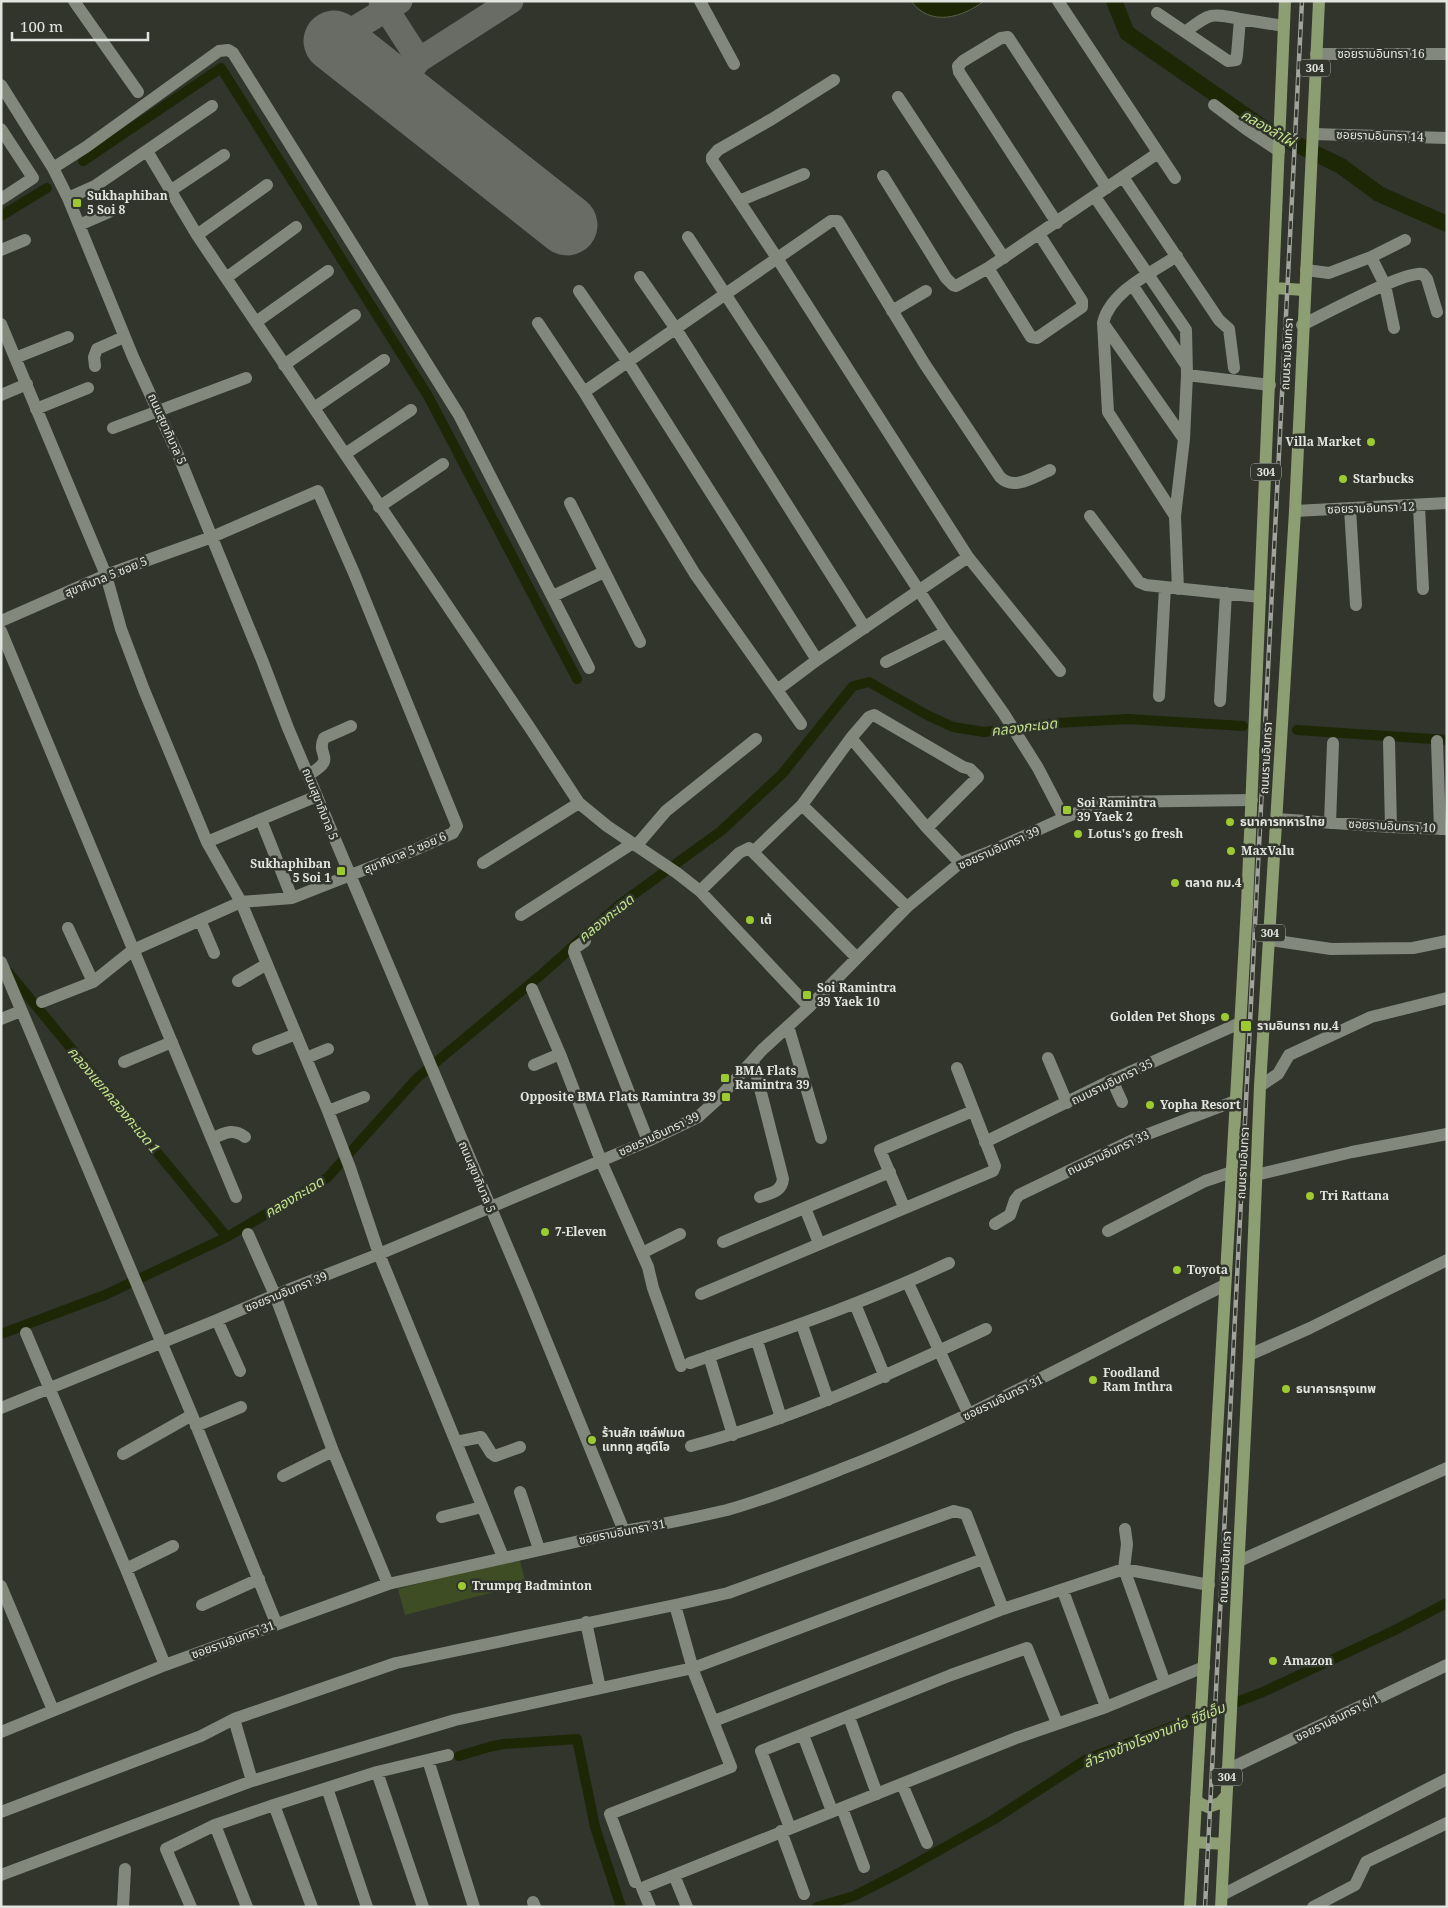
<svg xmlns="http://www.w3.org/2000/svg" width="1448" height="1908" font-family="'Noto Serif','Noto Sans Thai',serif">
  <rect width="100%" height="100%" fill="#31352c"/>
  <path fill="#3e4d23" d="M 519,1557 L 526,1584 L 405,1615 L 398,1589 Z"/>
  <path fill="#1d2706" stroke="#586047" d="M 911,1 L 984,1 C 962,18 930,27 911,1 Z"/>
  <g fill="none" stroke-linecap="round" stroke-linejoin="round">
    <path stroke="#1d2706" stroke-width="10" d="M 83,161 L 221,68 L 428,396 L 577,679
      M 1,216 L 47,188
      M 1297,730 L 1447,740
      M 8,972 L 227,1237
      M 1,1334 L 105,1295 L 227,1237 L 327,1178 L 417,1078 L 542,974 L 619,905 L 721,831 L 782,774 L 853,686 L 869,682 L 927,715 L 953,727 L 984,732 L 1057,723 L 1128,719 L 1243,726
      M 459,1756 L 489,1747 L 503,1744 L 577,1739 L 595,1827 L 621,1907
      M 817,1907 L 854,1896 L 899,1873 L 993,1820 L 1087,1759 L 1263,1692 L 1393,1631 L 1447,1603"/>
    <path stroke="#1d2706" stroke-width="16" d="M 1114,1 L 1127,33 L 1265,129 L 1341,166 L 1379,194 L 1447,224"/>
    <path stroke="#686c64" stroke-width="25" d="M 381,1 L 419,60 L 511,1
      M 334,41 L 400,1
      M 395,90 L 419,60"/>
    <path stroke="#686c64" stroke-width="61" d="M 334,41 L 567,225"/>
    <path stroke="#83887d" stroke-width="12" d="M 74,1 L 138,92
      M 700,1 L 734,64
      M 1058,1 L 1175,178
      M 1157,13 L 1228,61 L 1236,60 L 1237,55 L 1240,19 L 1284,26
      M 1185,32 C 1211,13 1209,13 1240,19
      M 1316,54 L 1447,54
      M 834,80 L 772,119 L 718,150 L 712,157 L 712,160 L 777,258 L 968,557 L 1060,671
      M 1,85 L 53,168 L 68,198 L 133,357 L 179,457 L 262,660 L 288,728 L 526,1291 L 624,1531
      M 898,97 L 1004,258
      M 1214,105 L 1246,129 L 1279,151
      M 1,129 L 33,178 L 1,199
      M 1313,134 L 1447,138
      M 147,151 L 197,235 L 530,728 L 579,803 L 607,826 L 677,873 L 700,891 L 809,1007
      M 53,168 L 86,147 L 219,51 L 228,50 L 233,53 L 459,415 L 589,668
      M 883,176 L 946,278 L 953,285 L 956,286 L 988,268 L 1158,153
      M 1123,177 L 1219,320 L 1229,329 L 1234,368
      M 170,191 L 224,155
      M 1095,197 L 1186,330 L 1187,375 L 1184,439 L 1175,516 L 1178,589
      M 68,198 L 95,186 L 212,106
      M 739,201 L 804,174
      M 1057,223 L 959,72 L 958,66 L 963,61 L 1001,38 L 1008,37 L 1107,188
      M 79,225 L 109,212
      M 197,235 L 267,185
      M 688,237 L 946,632 L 1004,714 L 1038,768 L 1064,818
      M 1,250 L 25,240
      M 988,268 L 1031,337 L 1037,338 L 1082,307 L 1082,301 L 1039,234
      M 1306,270 L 1329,273 L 1371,257
      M 640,277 L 676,329 L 865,628
      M 226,278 L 296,227
      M 1133,286 L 1186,365
      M 579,291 L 628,362 L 817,660
      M 892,311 L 926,291
      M 256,322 L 328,271
      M 538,323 L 584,392 L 695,574 L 801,724
      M 1103,323 L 1184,439
      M 1,324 L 106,575 L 121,629 L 144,690 L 207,842 L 241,902 L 328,1111 L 350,1168 L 379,1254 L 503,1557
      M 1302,325 C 1323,315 1405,270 1423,274 L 1427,279 L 1437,312
      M 1394,328 L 1385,285 L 1371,257 L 1405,240
      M 15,358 L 68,337
      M 284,365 L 355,315
      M 95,366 L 94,357 L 97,349 L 124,337
      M 1187,375 L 1270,385
      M 584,392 L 831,221 L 838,221 L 924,363 L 1000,477 C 1014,491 1034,477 1050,470
      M 1,395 L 27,384
      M 314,408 L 384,360
      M 36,409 L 88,388
      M 113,428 L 246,378
      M 345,454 L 411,410
      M 570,503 L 640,642
      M 1419,506 L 1423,589
      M 379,507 L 443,464
      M 1350,509 L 1356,605
      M 1295,511 L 1447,503
      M 1090,516 L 1139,582 L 1146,585 L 1260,597
      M 1175,516 L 1108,412 L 1103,323 C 1110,292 1151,273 1177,256
      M 553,596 L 604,572
      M 1,621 L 106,575 L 212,537 L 318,491 L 354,573 L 457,826 L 453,833 L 412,851 L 292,898 L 241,902 L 133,950 L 93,982 L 42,1002
      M 1,631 L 236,1197
      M 886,662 L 946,632
      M 777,690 L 817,660 L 968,557
      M 1159,696 L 1165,587
      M 1220,701 L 1226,593
      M 851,738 L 927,828 L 960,863
      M 1437,741 L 1440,829
      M 1389,742 L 1391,827
      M 308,775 C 339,757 315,757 324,738 L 351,726
      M 802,805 L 907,907
      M 1277,819 L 1391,827 L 1447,829
      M 261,820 L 292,898
      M 1330,823 L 1333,743
      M 207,842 L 317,796
      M 636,846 L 666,811 L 756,739
      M 753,852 L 802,805 L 851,738 L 869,717 L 874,715 L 963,767 L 970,769 L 978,777 L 927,828
      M 483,863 L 579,803
      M 700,891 L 739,853 L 749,848 L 857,958
      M 521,915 L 633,843
      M 200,920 L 214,953
      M 68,928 L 93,982
      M 1270,940 L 1331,949 L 1413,948 L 1447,941
      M 585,941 L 575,948 L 574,952 L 648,1141
      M 1,962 L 192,1415 L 276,1623
      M 238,981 L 267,964
      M 532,989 L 560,1054 L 601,1161 L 648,1267 L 653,1288 L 681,1366
      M 1,1019 L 21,1011
      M 788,1026 L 821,1138
      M 258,1049 L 296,1034
      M 306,1058 L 328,1049
      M 1048,1058 L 1067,1103
      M 753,1061 L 783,1179 C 782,1192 770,1193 760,1197
      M 124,1062 L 172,1042
      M 534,1065 L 560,1054
      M 1112,1080 L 1122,1102
      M 1260,1086 L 1278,1074 L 1289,1055 L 1371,1017 L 1447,998
      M 328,1111 L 364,1097
      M 212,1139 C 224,1133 233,1128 245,1137
      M 985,1142 L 1112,1080 L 1240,1023
      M 1256,1175 L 1352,1152 L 1447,1134
      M 904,1207 L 880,1150 L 973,1111
      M 805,1208 L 819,1243
      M 995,1224 L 1010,1215 L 1015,1200 L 1019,1195 L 1135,1139 L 1235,1101
      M 1108,1231 L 1205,1181 L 1232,1172
      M 248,1234 L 275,1295 L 333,1451 L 388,1584
      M 723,1242 L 890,1172
      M 642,1253 L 680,1234
      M 908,1283 L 969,1415
      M 701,1294 L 993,1171 L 995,1166 L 957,1068
      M 855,1304 L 885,1377
      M 217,1320 L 240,1371
      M 802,1325 L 828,1400
      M 26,1333 L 126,1569 L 165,1665
      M 757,1341 L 781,1418
      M 1249,1355 L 1310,1328 L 1447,1260
      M 709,1356 L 733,1435
      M 690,1363 C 778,1332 865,1303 949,1263
      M 1,1408 L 217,1320 L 275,1295 L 379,1254 L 648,1141 L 698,1117 L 719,1098 L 762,1050 L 809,1007 L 907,907 L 960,863 L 989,852 L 1064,818 L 1091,807 L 1109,802 L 1252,800
      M 196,1426 L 241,1407
      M 456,1442 L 481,1437 L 491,1453 L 495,1456 L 520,1447
      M 691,1446 C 794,1419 890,1374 986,1329
      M 123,1454 L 192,1415
      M 283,1476 L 333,1451
      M 520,1492 L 539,1549
      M 442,1517 L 482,1507
      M 1125,1529 L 1127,1544 L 1124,1569 L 1165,1683
      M 1239,1561 L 1447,1468
      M 126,1569 L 173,1546
      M 1,1586 L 53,1710
      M 1063,1591 L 1106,1707
      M 202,1605 L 259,1579
      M 586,1622 L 600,1688
      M 849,1717 L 877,1794
      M 234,1719 L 252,1781
      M 714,1721 L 1003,1609 L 1124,1569 L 1209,1585
      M 1,1732 L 165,1665 L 388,1584 L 624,1531 C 658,1525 693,1518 727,1510 C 767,1499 806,1483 844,1468 C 976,1417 1098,1347 1225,1285
      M 803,1735 L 832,1811
      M 428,1760 L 474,1907
      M 1227,1770 L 1447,1665
      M 377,1772 L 423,1907
      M 902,1784 L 927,1843
      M 327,1788 L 367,1907
      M 274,1805 L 312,1907
      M 842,1808 L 864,1867
      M 1,1812 L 201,1736 L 234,1719 L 396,1663 L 675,1605 L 728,1593 L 954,1511 L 966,1514 L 1003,1609
      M 215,1825 L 247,1907
      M 790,1828 L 761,1751 L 951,1675 L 1027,1648 L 1057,1723
      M 781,1831 L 804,1894
      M 1,1875 L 252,1781 L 314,1762 L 455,1720 L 693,1668 L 983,1559
      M 674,1875 L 687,1907
      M 635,1882 L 610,1814 L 731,1767 L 694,1673 L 675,1605
      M 1222,1895 L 1447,1779
      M 533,1902 L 535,1907
      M 123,1907 L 125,1869
      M 191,1907 L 166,1849 L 215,1825 L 274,1805 L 377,1772 L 448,1755
      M 650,1907 L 642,1888 L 1016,1738 L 1106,1707 L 1204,1667
      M 1313,1907 L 1355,1885 L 1366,1862 L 1447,1823"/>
    <path stroke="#8d9e72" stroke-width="12" d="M 1274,288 L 1304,290
      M 1196,1798 L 1199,1803 L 1208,1807 L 1220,1803 L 1226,1796
      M 1194,1842 L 1224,1844
      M 1190,1907 L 1247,905 L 1285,1
      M 1221,1907 L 1249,1355 L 1260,1086 L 1295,511 L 1319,1"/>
    <g stroke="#a0a49d" stroke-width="4.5">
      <path id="rail" d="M 1205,1907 L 1302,1"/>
    </g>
    <use href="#rail" stroke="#31352c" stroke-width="2.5" stroke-dasharray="8" stroke-linecap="butt"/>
  </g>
  <g fill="#9dca30" stroke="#31352c" stroke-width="2">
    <rect x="72" y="198" width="10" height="10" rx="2.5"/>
    <circle cx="1371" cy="442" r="5"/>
    <circle cx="1343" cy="479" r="5"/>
    <rect x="1062" y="805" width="10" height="10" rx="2.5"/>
    <circle cx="1230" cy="822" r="5"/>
    <circle cx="1078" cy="834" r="5"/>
    <circle cx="1231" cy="851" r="5"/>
    <rect x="336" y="866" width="10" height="10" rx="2.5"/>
    <circle cx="1175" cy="883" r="5"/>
    <circle cx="750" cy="920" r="5"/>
    <rect x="802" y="990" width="10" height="10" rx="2.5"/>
    <circle cx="1225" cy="1017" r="5"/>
    <rect x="1240" y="1020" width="12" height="12" rx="2.5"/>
    <rect x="720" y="1073" width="10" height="10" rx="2.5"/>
    <rect x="721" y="1092" width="10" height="10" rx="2.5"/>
    <circle cx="1150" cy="1105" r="5"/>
    <circle cx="1310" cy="1196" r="5"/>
    <circle cx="545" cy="1232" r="5"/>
    <circle cx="1177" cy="1270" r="5"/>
    <circle cx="1093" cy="1380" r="5"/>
    <circle cx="1286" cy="1389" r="5"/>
    <circle cx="592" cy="1440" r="5"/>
    <circle cx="462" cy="1586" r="5"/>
    <circle cx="1273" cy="1661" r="5"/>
  </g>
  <g text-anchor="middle" stroke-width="5" stroke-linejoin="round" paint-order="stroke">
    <g fill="#31352c" stroke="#adb0a9" stroke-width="1">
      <rect x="1300" y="59.5" width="30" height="17" rx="4"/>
      <rect x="1251" y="463.5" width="30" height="17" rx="4"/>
      <rect x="1255" y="924.5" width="30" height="17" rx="4"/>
      <rect x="1212" y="1768.5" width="30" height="17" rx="4"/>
    </g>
    <g font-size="11" font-weight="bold" fill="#e2e5df">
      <text x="1315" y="72">304</text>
      <text x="1266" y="476">304</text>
      <text x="1270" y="937">304</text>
      <text x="1227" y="1781">304</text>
    </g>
    <g font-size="12" fill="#e2e5df" stroke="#31352c">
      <text x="1381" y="58">ซอยรามอินทรา 16</text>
      <text transform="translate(1380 136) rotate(2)" y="4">ซอยรามอินทรา 14</text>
      <text transform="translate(1287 354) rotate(-87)" y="4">ถนนรามอินทรา</text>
      <text transform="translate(167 429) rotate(66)" y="4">ถนนสุขาภิบาล 5</text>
      <text transform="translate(1371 508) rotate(-2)" y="4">ซอยรามอินทรา 12</text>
      <text transform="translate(106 577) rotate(-22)" y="4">สุขาภิบาล 5 ซอย 5</text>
      <text transform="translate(1266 758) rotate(-87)" y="4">ถนนรามอินทรา</text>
      <text transform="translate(320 804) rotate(68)" y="4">ถนนสุขาภิบาล 5</text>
      <text transform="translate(1392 826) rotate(3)" y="4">ซอยรามอินทรา 10</text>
      <text transform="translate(999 848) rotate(-24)" y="4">ซอยรามอินทรา 39</text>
      <text transform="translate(405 853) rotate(-23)" y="4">สุขาภิบาล 5 ซอย 6</text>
      <text transform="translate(1112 1082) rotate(-26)" y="4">ถนนรามอินทรา 35</text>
      <text transform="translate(659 1134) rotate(-25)" y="4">ซอยรามอินทรา 39</text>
      <text transform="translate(1108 1153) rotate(-25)" y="4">ถนนรามอินทรา 33</text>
      <text transform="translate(1243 1163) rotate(-87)" y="4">ถนนรามอินทรา</text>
      <text transform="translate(477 1177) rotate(67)" y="4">ถนนสุขาภิบาล 5</text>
      <text transform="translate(286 1292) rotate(-22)" y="4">ซอยรามอินทรา 39</text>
      <text transform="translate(1003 1398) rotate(-26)" y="4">ซอยรามอินทรา 31</text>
      <text transform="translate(622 1532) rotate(-11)" y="4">ซอยรามอินทรา 31</text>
      <text transform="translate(1225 1567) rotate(-87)" y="4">ถนนรามอินทรา</text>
      <text transform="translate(233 1640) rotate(-20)" y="4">ซอยรามอินทรา 31</text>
      <text transform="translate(1337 1718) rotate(-26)" y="4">ซอยรามอินทรา 6/1</text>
    </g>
    <g font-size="12" font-weight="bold" fill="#e2e5df" stroke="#31352c" text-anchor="start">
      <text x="87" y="200">Sukhaphiban<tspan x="87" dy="14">5 Soi 8</tspan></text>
      <text x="1361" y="446" text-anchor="end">Villa Market</text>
      <text x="1353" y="483">Starbucks</text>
      <text x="1077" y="807">Soi Ramintra<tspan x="1077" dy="14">39 Yaek 2</tspan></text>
      <text x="1240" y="826">ธนาคารทหารไทย</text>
      <text x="1088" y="838">Lotus's go fresh</text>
      <text x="1241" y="855">MaxValu</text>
      <text x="331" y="868" text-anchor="end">Sukhaphiban<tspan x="331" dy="14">5 Soi 1</tspan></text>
      <text x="1185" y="887">ตลาด กม.4</text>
      <text x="760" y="924">เต้</text>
      <text x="817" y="992">Soi Ramintra<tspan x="817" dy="14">39 Yaek 10</tspan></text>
      <text x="1215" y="1021" text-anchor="end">Golden Pet Shops</text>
      <text x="1257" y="1030">รามอินทรา กม.4</text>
      <text x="735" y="1075">BMA Flats<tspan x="735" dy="14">Ramintra 39</tspan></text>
      <text x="716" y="1101" text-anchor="end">Opposite BMA Flats Ramintra 39</text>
      <text x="1160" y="1109">Yopha Resort</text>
      <text x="1320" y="1200">Tri Rattana</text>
      <text x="555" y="1236">7-Eleven</text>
      <text x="1187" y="1274">Toyota</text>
      <text x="1103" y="1377">Foodland<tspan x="1103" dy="14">Ram Inthra</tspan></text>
      <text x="1296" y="1393">ธนาคารกรุงเทพ</text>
      <text x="602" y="1437">ร้านสัก เซล์ฟเมด<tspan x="602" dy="14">แทททู สตูดีโอ</tspan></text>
      <text x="472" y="1590">Trumpq Badminton</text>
      <text x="1283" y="1665">Amazon</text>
    </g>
    <g font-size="14" font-style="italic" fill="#c5e68d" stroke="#31352c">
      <text transform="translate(1268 128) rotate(30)" y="5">คลองลำไผ่</text>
      <text transform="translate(1024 727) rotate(-7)" y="5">คลองกะเฉด</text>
      <text transform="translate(606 918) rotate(-39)" y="5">คลองกะเฉด</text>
      <text transform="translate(114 1100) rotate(50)" y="5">คลองแยกคลองกะเฉด 1</text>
      <text transform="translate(294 1197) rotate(-31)" y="5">คลองกะเฉด</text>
      <text transform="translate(1154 1735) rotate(-22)" y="5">ลำรางข้างโรงงานท่อ ซีซีเอ็ม</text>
    </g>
  </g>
  <rect width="1448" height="1908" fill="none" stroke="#e2e5df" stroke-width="5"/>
  <path d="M12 32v8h136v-8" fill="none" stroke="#e2e5df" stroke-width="2.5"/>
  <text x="20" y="32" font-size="15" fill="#e2e5df" stroke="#31352c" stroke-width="4" paint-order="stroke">100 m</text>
</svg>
